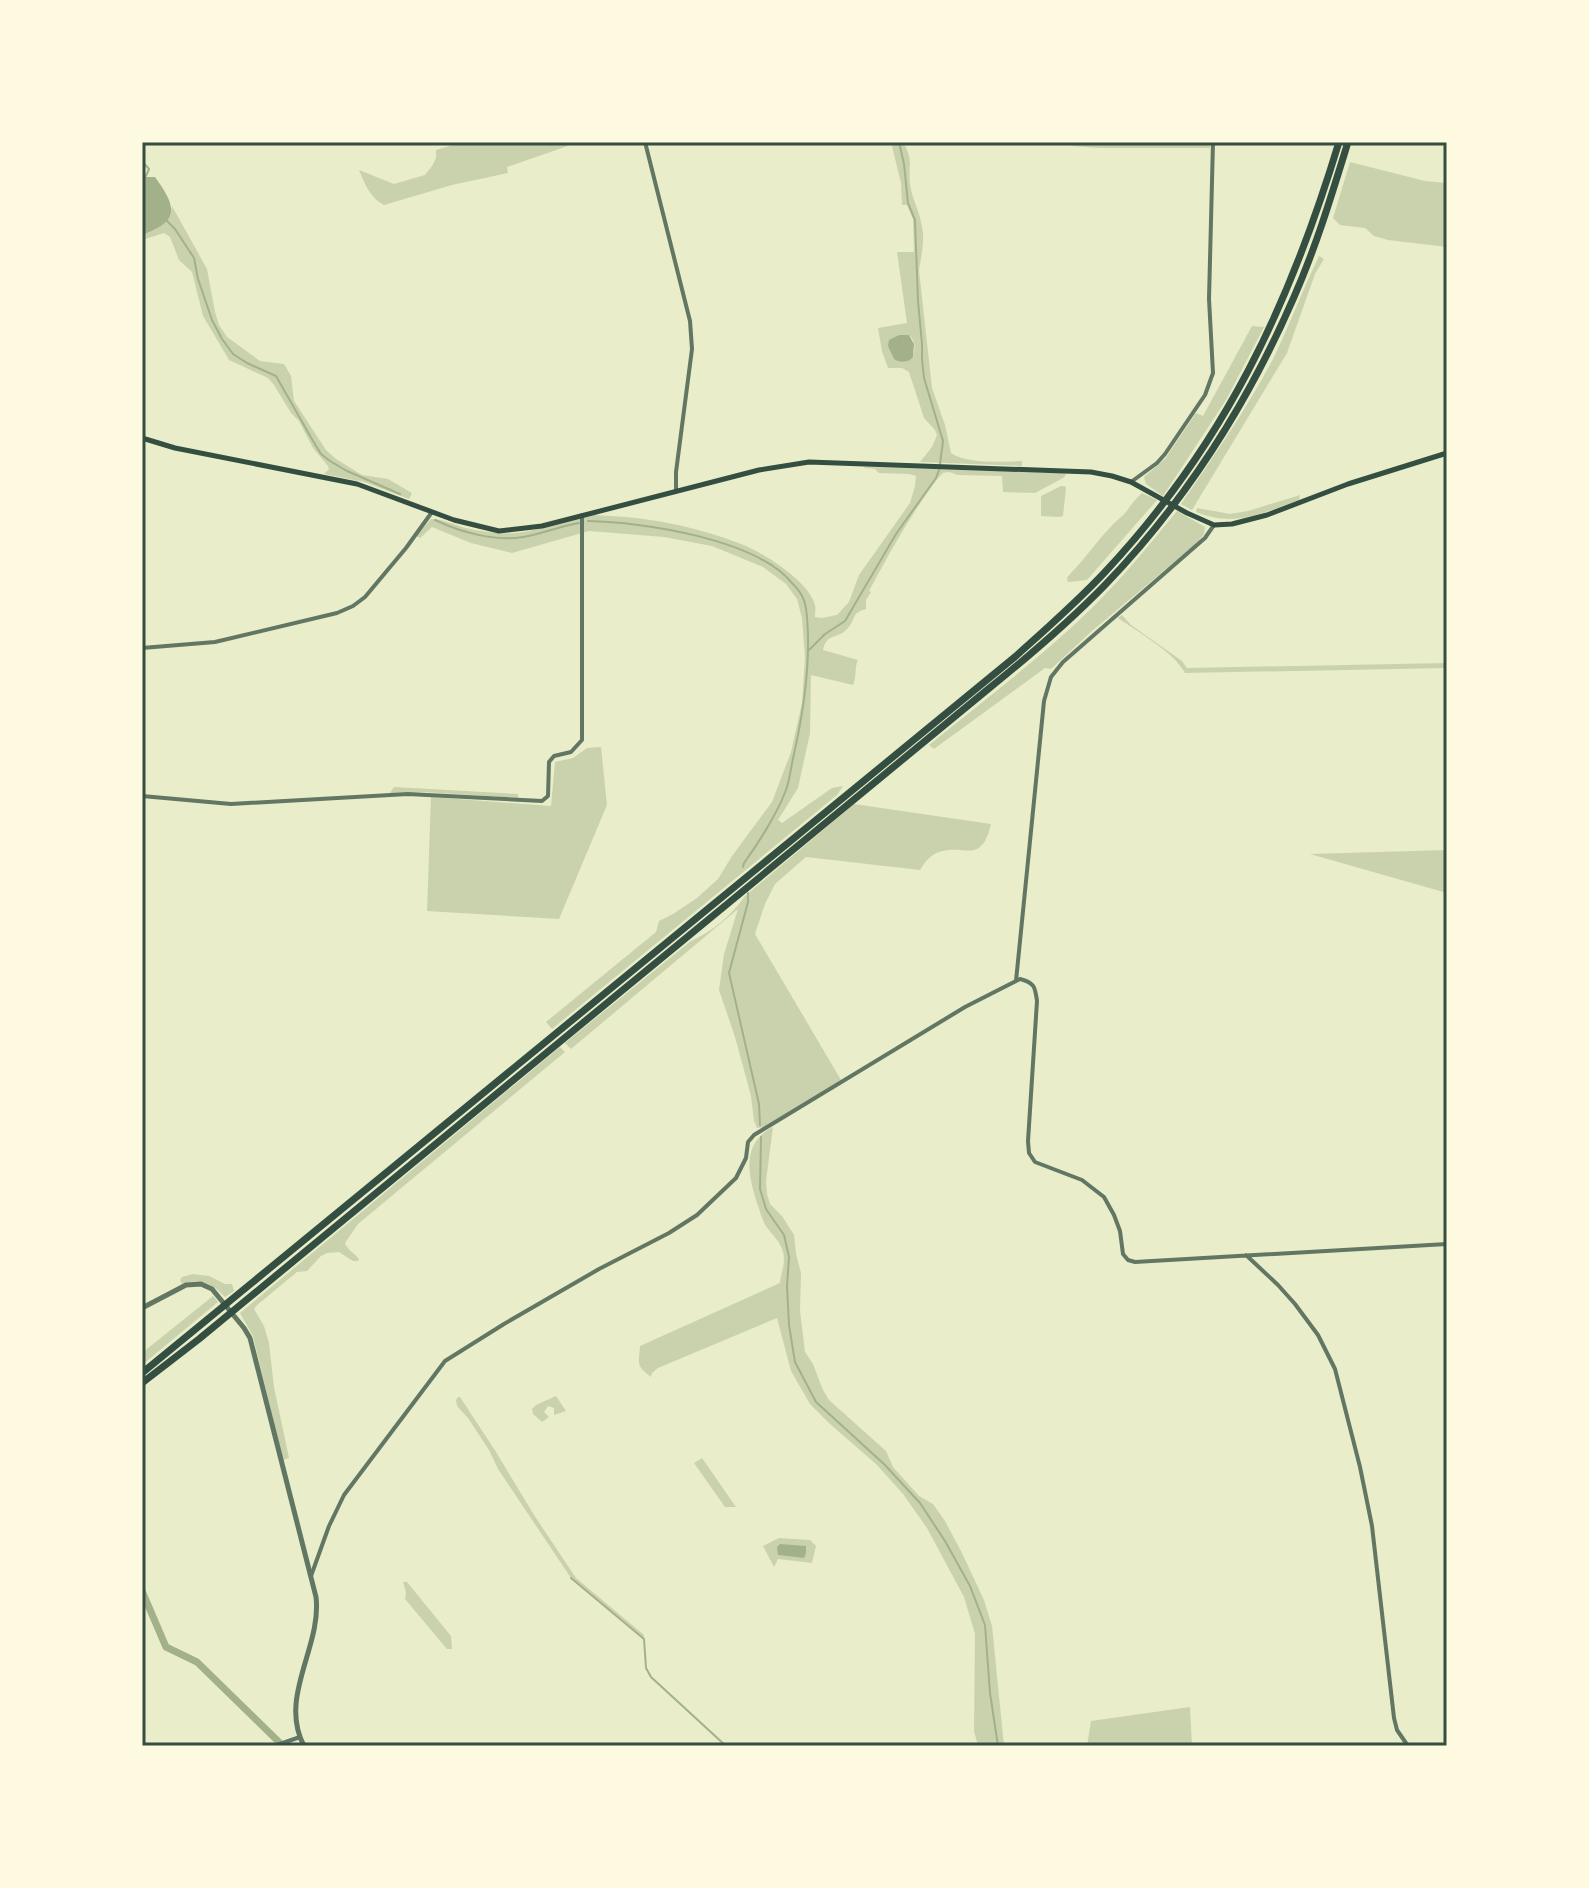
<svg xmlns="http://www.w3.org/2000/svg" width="1589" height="1888" font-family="'Alegreya Sans',sans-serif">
  <rect width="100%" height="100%" fill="#e9edc9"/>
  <path fill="#cad2ad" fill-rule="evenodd" d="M 463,142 L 579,142 L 507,167 L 508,173 L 452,185 L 384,205 C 370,198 365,184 359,170 L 394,184 L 425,175 L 432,166 L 436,158 L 436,150 Z
    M 891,142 L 903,142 C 914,161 908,165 910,184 C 912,199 920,212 922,227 C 925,240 921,258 919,270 L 932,388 L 945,425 L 951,453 C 967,464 1003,462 1022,461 L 1022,466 L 920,462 L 932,447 L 937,435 L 935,430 L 924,418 L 909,372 L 902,368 L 888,368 L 882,351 L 878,328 L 907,323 L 897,252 L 914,252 L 913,219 L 907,205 L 902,205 L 901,183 ZM 909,335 C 916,341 915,349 913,357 L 904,362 L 896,336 Z
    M 1071,142 L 1210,142 L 1210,148 L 1100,148 L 1072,146 Z
    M 1350,162 L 1425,181 L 1447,183 L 1447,247 L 1388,240 L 1374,236 L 1365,228 L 1340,225 L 1333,218 Z
    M 172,206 L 207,269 L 215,312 L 219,325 L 227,337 L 260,361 L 284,364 L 291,376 L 294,401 L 326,450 L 336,459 L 362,475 L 388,479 L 412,493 L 409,499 L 364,482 L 324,474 L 329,469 L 328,466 L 313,448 L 299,421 L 291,413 L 274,385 L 268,378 L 229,360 L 203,316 L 192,272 L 179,260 L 170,237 L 164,233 L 142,240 L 142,235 C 157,230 169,223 172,206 Z
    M 1319,256 L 1324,259 L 1315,274 L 1287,353 L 1192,510 L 1181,504 C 1214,456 1247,409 1274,357 C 1290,324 1303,289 1319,256 Z
    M 1252,326 L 1264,327 L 1226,400 L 1163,496 L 1146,484 L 1144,477 L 1165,459 L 1196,413 L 1203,416 Z
    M 865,467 L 1065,473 L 1066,475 L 1063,478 L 1035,493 L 1003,492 L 1002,476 L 958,475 L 949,472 L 943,473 L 939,477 C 912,512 890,552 869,591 L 871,592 L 866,600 L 866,609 C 851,613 856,619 848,628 C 838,640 827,632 823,650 L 858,660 C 854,668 857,677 853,685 L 811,675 L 810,733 L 798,788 L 778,820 L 782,823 L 832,788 L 843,786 L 837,795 L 552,1029 L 546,1022 L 656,932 L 659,921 L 673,914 L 697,898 L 718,879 L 732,856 L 772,802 L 791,752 L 802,703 L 805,658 L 802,618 L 797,599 L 786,584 L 763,567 L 712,546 L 664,537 L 589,531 L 512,553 L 471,543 L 432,527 L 420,538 L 416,536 L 431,519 C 444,519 454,525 466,528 C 482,532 499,534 515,533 C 539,532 562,519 586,516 C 594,514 602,516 610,516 C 654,518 701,528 741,544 C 762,552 809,581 815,605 C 816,608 815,613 815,617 L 822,618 L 837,615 L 849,602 L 859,575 L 910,503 L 915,486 L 916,476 L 909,474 L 879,473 L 875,469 L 864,468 Z
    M 1061,486 L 1065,486 L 1066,488 L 1063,516 L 1059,517 L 1041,516 L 1041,496 Z
    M 1142,493 L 1157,500 L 1087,580 L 1068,582 L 1067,578 L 1070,574 C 1088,556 1102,533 1121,517 C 1129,510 1133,500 1142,493 Z
    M 1300,495 L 1299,500 C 1263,513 1235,528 1196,512 L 1197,508 L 1230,514 L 1248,511 Z
    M 1177,511 L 1205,527 L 1204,534 L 1197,543 L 1092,631 L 1051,669 L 1045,668 L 934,749 L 929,745 C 984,700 1042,657 1093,607 C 1123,577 1150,544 1177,511 Z
    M 1122,615 L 1131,625 L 1182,661 L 1187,668 L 1447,663 L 1447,668 L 1185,673 C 1174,652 1138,632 1118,618 Z
    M 601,747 L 607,805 L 559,919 L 427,911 L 431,797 L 551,806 L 555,762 L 573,758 L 587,748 Z
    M 394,787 L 518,794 L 518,798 L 424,792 L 390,793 Z
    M 854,804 L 991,824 C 981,866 965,843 939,852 C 930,855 925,862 920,870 L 806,857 L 775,884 L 765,904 L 755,934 L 841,1080 L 765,1127 L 757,1128 L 754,1121 L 751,1096 L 735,1037 L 719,990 L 724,954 L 738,909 L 571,1049 L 565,1043 L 691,941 C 712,932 732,915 745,896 Z
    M 1447,850 L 1447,893 L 1310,854 Z
    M 560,1047 L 565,1052 L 358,1224 L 345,1243 C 347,1250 355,1253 359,1259 L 358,1261 L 353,1261 L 339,1252 L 327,1253 L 321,1256 L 307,1271 L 297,1272 L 256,1306 L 254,1309 L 264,1326 L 269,1343 L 274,1387 L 289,1458 L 283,1460 L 253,1336 L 240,1313 Z
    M 773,1127 L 766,1181 L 767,1194 L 770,1204 L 782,1216 L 794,1235 L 796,1254 L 801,1273 L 800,1311 L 805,1352 L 813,1364 L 823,1390 L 829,1400 L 886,1451 L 893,1467 L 919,1496 L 933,1504 L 945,1521 L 962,1553 L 984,1600 L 992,1626 L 1004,1746 L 978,1746 L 974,1731 L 975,1634 L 964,1597 L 927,1528 L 903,1494 L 876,1464 L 830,1424 L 810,1404 L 791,1371 L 777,1318 L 658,1368 L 652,1373 L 651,1377 C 635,1365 639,1364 640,1346 L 780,1283 C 781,1273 786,1262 783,1252 C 781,1242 772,1235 766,1226 C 762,1220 760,1211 757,1203 C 748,1175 741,1143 773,1127 Z
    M 193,1274 L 209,1276 L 225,1284 L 232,1284 L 234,1291 L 225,1297 C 212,1283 200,1278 182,1284 L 180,1280 L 182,1277 Z
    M 213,1296 L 218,1302 L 142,1365 L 142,1353 Z
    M 556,1396 L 566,1411 L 554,1415 L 554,1408 L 548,1406 L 544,1412 L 549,1417 L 542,1422 L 533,1414 L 532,1409 L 536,1405 Z
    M 458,1397 L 460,1397 L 496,1452 L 534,1515 L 576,1578 L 644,1635 L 644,1639 L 571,1578 L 498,1469 L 489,1450 L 468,1418 L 457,1406 L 456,1400 Z
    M 702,1458 L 736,1507 L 725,1507 L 694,1463 Z
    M 779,1538 L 810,1540 L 816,1546 L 812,1563 L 778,1559 L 774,1567 L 763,1546 Z
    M 403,1582 L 407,1582 L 451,1636 L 452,1649 L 447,1649 L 405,1599 L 406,1592 Z
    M 1190,1707 L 1192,1746 L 1087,1746 L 1091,1721 Z"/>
  <path fill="#a3b18a" d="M 142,177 L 155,177 C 176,206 181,221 142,235 Z
    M 899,335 L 909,335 L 914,344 L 913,357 C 908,363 900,363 894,359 L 888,346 L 889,340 Z
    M 780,1544 L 806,1546 L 806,1553 L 804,1558 L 778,1555 L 777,1547 Z"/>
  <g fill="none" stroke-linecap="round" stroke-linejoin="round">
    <path stroke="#a3b18a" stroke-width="2" d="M 899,142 L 904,164 L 908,203 L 915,220 L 918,301 L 922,344 L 922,359 L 924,378 L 943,441 L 940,464
      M 142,161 L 149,169 L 146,176
      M 166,220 L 175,229 L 194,258 L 198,279 L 212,320 L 222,339 L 233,354 L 247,363 L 276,376 L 313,441 L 321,454 L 330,461 L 347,471 L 400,494
      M 435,520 C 460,532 496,542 523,537 C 542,534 560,526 579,523
      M 588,521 C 643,522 756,539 792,583 C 796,587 801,593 803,598 C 808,608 807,623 808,634 C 809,675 803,714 794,754 C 791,766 790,779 786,790 C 778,812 758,844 744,863 L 743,867
      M 808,651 L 825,634 L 845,621 L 896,534 L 936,478 L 939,470
      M 748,893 L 748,902 L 729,973 L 759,1104 L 760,1125
      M 761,1137 L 760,1189 L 766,1209 L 784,1235 L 789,1257 L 787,1286 L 789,1325 L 795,1362 L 816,1402 L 884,1464 L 920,1503 L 945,1541 L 970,1586 L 985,1625 L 990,1693 L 998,1746
      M 571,1578 L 644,1639 L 646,1668 L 651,1677 L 726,1746"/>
    <path stroke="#a3b18a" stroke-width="7" d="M 142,1591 L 166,1647 L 197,1662 L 283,1746"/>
    <path stroke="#617663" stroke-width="4" d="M 645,142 L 690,321 L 692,349 L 676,472 L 676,491
      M 1131,482 L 1157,463 L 1165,454 L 1205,395 L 1213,373 L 1209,299 L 1213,142
      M 142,648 L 215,642 L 337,613 L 353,606 L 365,597 L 406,548 L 432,512
      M 142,796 L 231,804 L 408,794 L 542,801 L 548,796 L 549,762 L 554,756 L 571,752 L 582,740 L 582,515
      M 1016,981 L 1044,701 L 1051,677 L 1063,662 L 1205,538 L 1214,525
      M 1246,1255 L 1278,1285 L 1295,1304 L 1318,1335 L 1335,1369 L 1360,1467 L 1372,1526 L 1394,1718 L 1397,1730 L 1408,1746
      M 311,1576 L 329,1526 L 344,1495 L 445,1361 L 504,1324 L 599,1269 L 669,1233 L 697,1215 L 736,1178 L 746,1158 L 748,1142 L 754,1135 L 965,1007 L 1020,979 C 1035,983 1035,987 1037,1001 L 1028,1141 L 1029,1153 L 1035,1162 L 1082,1180 L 1104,1197 L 1114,1215 L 1120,1231 L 1123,1254 L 1128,1260 L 1135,1262 L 1447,1244
      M 263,1746 L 277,1745 L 300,1737"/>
    <path stroke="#617663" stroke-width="5" d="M 142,1308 L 186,1285 L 201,1284 L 212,1289 L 244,1328 L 250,1338 L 316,1597 C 322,1647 278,1697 304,1746"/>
    <path stroke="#344e41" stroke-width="5" d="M 142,438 L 175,448 L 357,484 L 454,520 L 499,531 L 542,526 L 759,470 L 809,462 L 1091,472 L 1112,476 L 1131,482 L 1187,513 L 1214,525 L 1232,524 L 1267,515 L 1348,484 L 1447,453"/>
    <path stroke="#344e41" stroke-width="7" d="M 142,1373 L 1016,656 C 1046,629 1077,602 1105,572 C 1224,445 1289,307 1339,142
      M 142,1383 L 199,1339 L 987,690 C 1028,657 1068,623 1105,585 C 1185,502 1248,403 1294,297 C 1316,247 1332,194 1348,142"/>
  </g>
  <rect width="1589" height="1888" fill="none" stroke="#fefae0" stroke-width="288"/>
  <rect x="144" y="144" width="1301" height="1600" fill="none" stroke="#344e41" stroke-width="3"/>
</svg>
